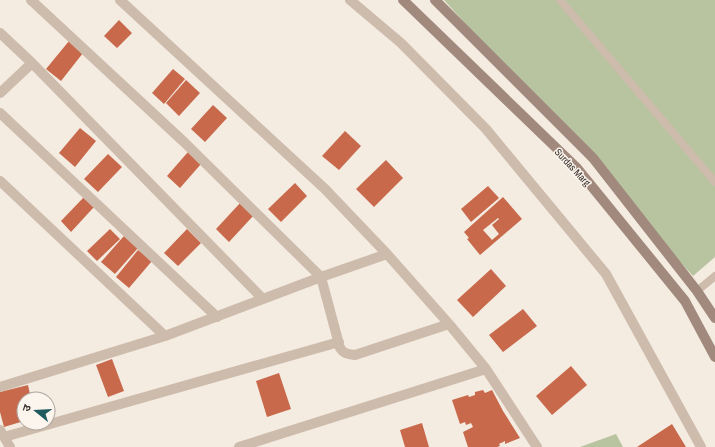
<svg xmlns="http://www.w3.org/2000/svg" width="715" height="447" font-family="'Archivo Narrow','Noto Sans Devanagari',sans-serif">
  <rect width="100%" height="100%" fill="#f4ebe1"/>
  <path fill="#b8c4a0" d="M 444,0 L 715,0 L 715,257 L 693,276 Z
    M 616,434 L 623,447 L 580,447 Z"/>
  <path fill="#c8694b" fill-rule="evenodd" d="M 119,20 L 132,33 L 117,48 L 104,36 Z
    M 69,41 L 83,53 L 61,81 L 46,69 Z
    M 173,69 L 185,79 L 164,104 L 152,93 Z
    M 186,80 L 200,93 L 179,116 L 166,103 Z
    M 213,105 L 227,118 L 205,142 L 191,129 Z
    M 80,128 L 96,141 L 75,167 L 59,153 Z
    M 345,131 L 361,146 L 339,170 L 322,156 Z
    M 188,152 L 201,164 L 180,188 L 167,176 Z
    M 108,154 L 122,167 L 98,192 L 84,179 Z
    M 386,160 L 403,178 L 374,207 L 356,189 Z
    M 295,183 L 307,196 L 281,222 L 268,209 Z
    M 488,186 L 499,198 L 471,222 L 461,209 Z
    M 84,197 L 94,207 L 71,232 L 61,221 Z
    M 503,197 L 522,219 L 480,255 L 467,239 L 469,238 L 464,232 ZM 498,218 L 499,219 L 492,225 L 499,234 L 492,240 L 483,230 Z
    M 241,202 L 254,215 L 229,242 L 216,229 Z
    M 110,229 L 120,239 L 97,261 L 87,251 Z
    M 187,229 L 201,243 L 178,266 L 164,253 Z
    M 124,236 L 138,248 L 115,274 L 101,262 Z
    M 138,250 L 152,261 L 129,288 L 116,277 Z
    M 491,269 L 506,286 L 473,317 L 457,300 Z
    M 523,309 L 537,326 L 503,352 L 489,335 Z
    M 112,359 L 124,391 L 108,397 L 96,365 Z
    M 571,366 L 587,385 L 552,415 L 536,396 Z
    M 279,373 L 291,409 L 267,417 L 256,381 Z
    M 28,385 L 31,399 L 24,399 L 24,421 L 4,427 L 0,412 L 0,392 Z
    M 483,390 L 485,393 L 492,390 L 503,411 L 520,438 L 505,444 L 505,441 L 499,444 L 500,446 L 497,447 L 468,447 L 463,432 L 473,427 L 471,423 L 466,425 L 465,422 L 460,424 L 452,400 L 468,395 L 469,397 L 475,395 L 475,392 Z
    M 422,423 L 429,447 L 405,447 L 400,430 Z
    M 672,424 L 686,447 L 637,447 Z"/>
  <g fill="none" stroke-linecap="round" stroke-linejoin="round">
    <path stroke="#cdbbac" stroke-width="8" d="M 560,0 L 715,182
      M 697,291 L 715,276"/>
    <path stroke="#cdbbac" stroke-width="10" d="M 31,0 L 184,142 L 321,277 L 340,348 C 344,354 348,354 355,355 L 449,324
      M 120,0 L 325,189 L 387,254 L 449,324 L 486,369 L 537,447
      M 350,0 L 401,43 L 486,129 L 606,274 L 701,447
      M 0,33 L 32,63 L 263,299
      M 0,93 L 32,63
      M 0,113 L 217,317
      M 0,181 L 165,336
      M 0,387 L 165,336 L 321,277 L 387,254
      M 0,430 L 10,447
      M 4,437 L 339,342
      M 239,447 L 486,369"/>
    <path stroke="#a18a7d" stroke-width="10" d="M 403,0 L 576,167 L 685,301 L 715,357
      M 435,0 L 593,158 L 697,291 L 715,318"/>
  </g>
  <g text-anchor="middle" stroke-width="3" stroke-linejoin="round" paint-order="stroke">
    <g font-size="10" fill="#3b302b" stroke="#fbf5ee">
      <text transform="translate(573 167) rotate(47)" y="4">Surdas Marg</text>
    </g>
  </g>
  <g transform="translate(36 411) rotate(288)"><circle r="19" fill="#fbf5ee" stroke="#aea6a0"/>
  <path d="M0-3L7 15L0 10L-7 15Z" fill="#1f5a5e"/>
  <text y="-6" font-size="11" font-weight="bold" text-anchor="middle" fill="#3b302b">उ</text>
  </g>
</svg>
